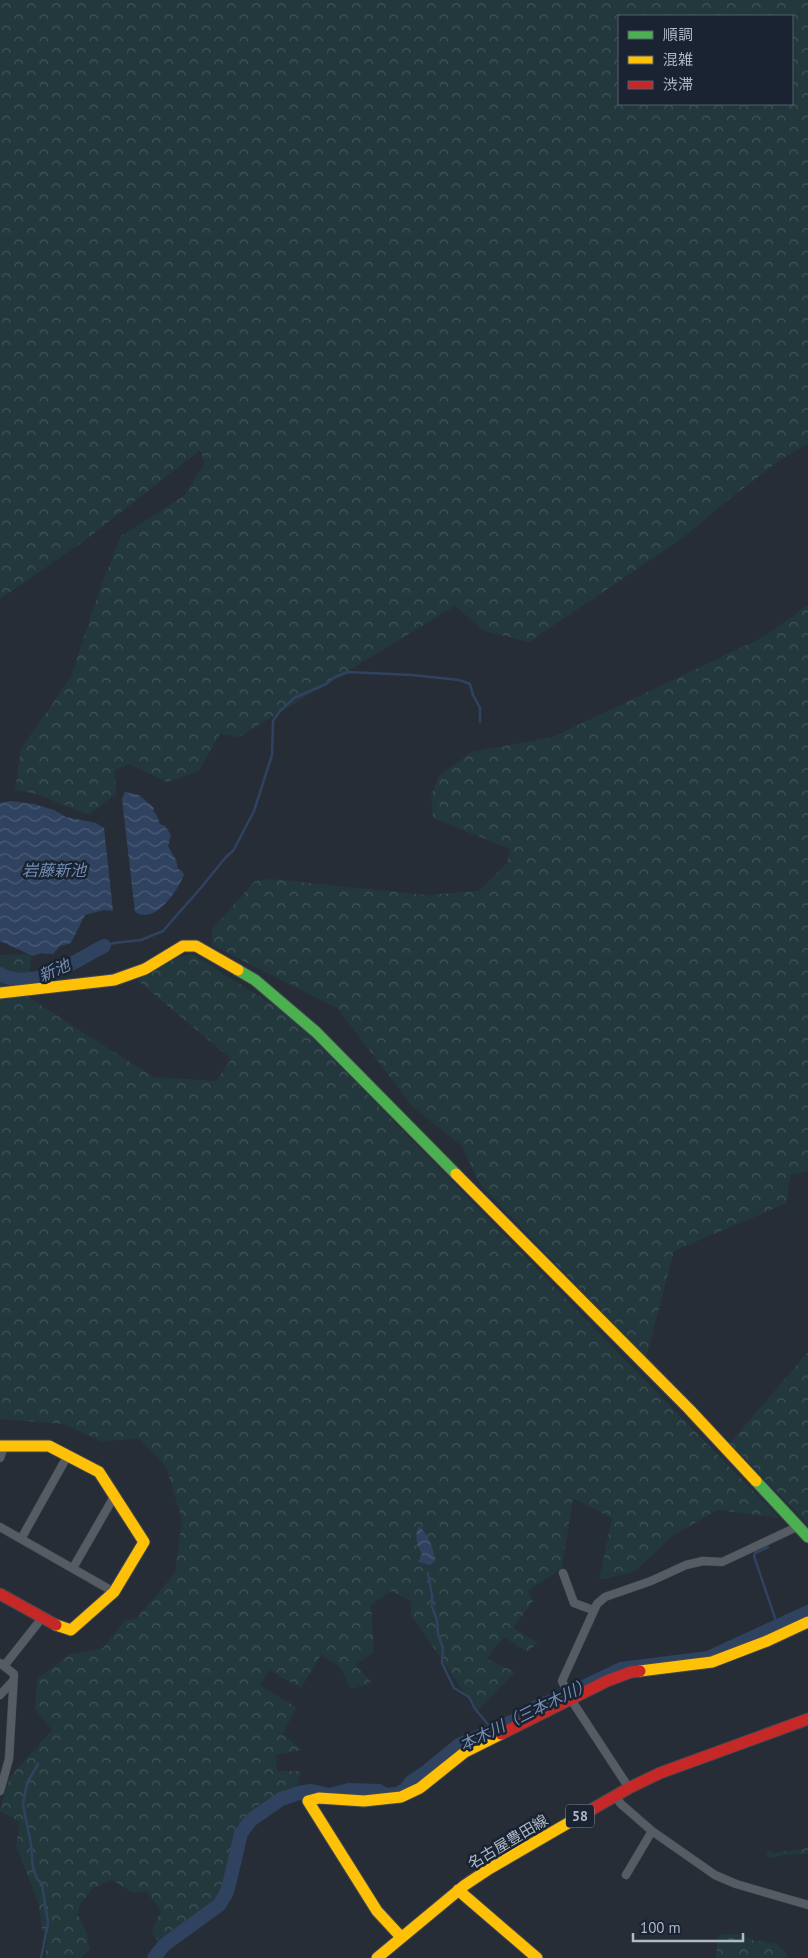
<svg xmlns="http://www.w3.org/2000/svg" width="808" height="1958" font-family="'PT Sans','Noto Sans JP',sans-serif">
  <defs>
    <pattern id="forest-crowns" width="20" height="18" patternUnits="userSpaceOnUse" patternTransform="scale(1.25)"><rect width="20" height="18" fill="#23383d"/><path d="M2 6a3 3 0 1 1 6 0M12 15a3 3 0 1 1 6 0" fill="none" stroke="#405358"/></pattern>
    <pattern id="water-waves" width="16" height="10" patternUnits="userSpaceOnUse" patternTransform="scale(1.25)"><rect width="16" height="10" fill="#2f4360"/><path d="M0 5q4-4 8 0t8 0" fill="none" stroke="#4b5c75"/></pattern>
  </defs>
  <rect width="100%" height="100%" fill="#262d37"/>
  <path fill="url(#forest-crowns)" fill-rule="evenodd" d="M 0,0 L 808,0 L 808,444 L 783,458 L 733,496 L 680,540 L 529,642 L 484,631 L 455,606 L 239,737 L 220,734 L 198,772 L 167,782 L 129,764 L 115,770 L 116,794 L 89,815 L 37,794 L 15,790 L 21,749 L 71,677 L 99,592 L 121,536 L 184,496 L 205,463 L 200,450 L 84,541 L 0,599 ZM 619,16 L 792,16 L 792,104 L 619,104 Z
    M 808,605 L 808,1171 L 790,1175 L 787,1203 L 674,1251 L 646,1358 L 479,1183 L 462,1146 L 413,1107 L 337,1008 L 212,945 L 212,929 L 255,881 L 271,879 L 426,895 L 479,891 L 507,863 L 510,849 L 433,818 L 431,796 L 439,776 L 472,752 L 553,737 L 765,636 Z
    M 32,954 L 25,995 L 153,1077 L 216,1081 L 231,1059 L 137,980 L 176,958 L 192,954 L 292,1017 L 779,1518 L 718,1510 L 675,1534 L 635,1571 L 599,1580 L 612,1518 L 573,1498 L 562,1568 L 528,1591 L 533,1601 L 513,1628 L 538,1643 L 527,1652 L 504,1637 L 487,1659 L 515,1672 L 477,1711 L 411,1615 L 411,1601 L 391,1591 L 371,1605 L 374,1652 L 355,1665 L 372,1683 L 351,1689 L 340,1667 L 321,1655 L 301,1688 L 269,1670 L 260,1685 L 296,1707 L 283,1734 L 302,1750 L 276,1755 L 277,1771 L 301,1771 L 297,1787 L 258,1806 L 236,1827 L 220,1899 L 157,1940 L 151,1932 L 161,1911 L 147,1892 L 132,1892 L 112,1880 L 93,1888 L 80,1904 L 78,1915 L 86,1931 L 90,1949 L 81,1958 L 45,1958 L 47,1939 L 42,1929 L 38,1902 L 16,1845 L 20,1822 L 0,1811 L 0,1809 L 10,1777 L 52,1730 L 35,1709 L 37,1679 L 69,1655 L 103,1648 L 125,1620 L 136,1619 L 175,1573 L 182,1519 L 166,1467 L 140,1439 L 101,1441 L 63,1424 L 0,1419 L 0,955 Z
    M 808,1352 L 808,1524 L 730,1443 Z
    M 808,1848 L 808,1854 L 782,1855 L 773,1858 L 767,1857 L 767,1853 L 769,1850 L 775,1853 Z
    M 724,1934 L 741,1934 L 755,1941 L 775,1943 L 785,1951 L 788,1958 L 716,1958 L 718,1936 Z"/>
  <path fill="url(#water-waves)" d="M 125,792 L 139,795 L 154,808 L 153,811 L 156,814 L 160,824 L 165,826 L 171,835 L 168,846 L 176,860 L 178,869 L 182,871 L 184,875 C 177,891 156,925 135,912 L 122,799 Z
    M 10,801 L 34,804 L 54,810 L 66,817 L 96,823 L 104,828 L 113,911 L 104,910 L 85,915 L 71,943 L 60,946 L 53,954 L 41,953 L 33,956 L 0,941 L 0,803 Z
    M 419,1526 C 427,1533 436,1551 434,1562 L 430,1565 L 418,1562 L 422,1554 C 417,1546 414,1535 419,1526 Z"/>
  <g fill="none" stroke-linecap="round" stroke-linejoin="round">
    <path stroke="#2f4360" stroke-width="2.5" d="M 104,946 L 114,943 L 141,940 L 163,931 L 199,890 L 226,857 L 233,851 L 254,811 L 272,755 L 273,721 L 280,711 L 294,698 L 326,684 L 335,677 L 348,672 L 412,675 L 459,680 L 470,684 L 473,695 L 480,708 L 480,722
      M 768,1547 L 755,1553 L 754,1556 L 778,1627
      M 428,1573 L 432,1596 L 432,1607 L 437,1620 L 438,1634 L 443,1648 L 442,1663 L 454,1688 L 469,1697 L 475,1709 L 493,1730
      M 38,1764 L 27,1783 L 23,1805 L 31,1844 L 33,1868 L 37,1879 L 42,1884 L 48,1923 L 41,1958"/>
    <path stroke="#2f4360" stroke-width="14" d="M 0,974 C 34,993 74,961 104,946
      M 154,1958 L 164,1945 L 219,1905 L 226,1894 L 229,1885 L 241,1833 L 251,1820 L 281,1799 L 299,1793 L 311,1791 L 330,1795 L 349,1790 L 379,1791 L 385,1795 L 397,1794 L 405,1790 L 411,1782 L 426,1772 L 459,1745 L 514,1721 L 532,1709 L 562,1697 L 621,1669 L 708,1658 L 808,1612"/>
    <g stroke="#43484f" stroke-width="9">
      <path id="street" d="M 0,1458 L 4,1446
        M 0,1527 L 114,1592
        M 21,1539 L 68,1455
        M 73,1568 L 115,1495
        M 563,1573 L 574,1603 L 593,1610
        M 0,1663 L 14,1674 L 9,1759 L 0,1791
        M 4,1666 L 42,1618
        M 0,1695 L 13,1681
        M 629,1788 L 570,1698 L 562,1681 L 597,1604 L 605,1597 L 651,1581 L 686,1565 L 703,1561 L 722,1562 L 799,1526
        M 615,1796 L 621,1804 L 652,1831 L 715,1875 L 736,1884 L 808,1905
        M 626,1875 L 652,1831"/>
    </g>
    <g stroke="#43484f" stroke-width="13">
      <path id="fast" d="M 238,970 L 255,980 L 316,1032 L 456,1174
        M 756,1481 L 808,1537"/>
    </g>
    <g stroke="#43484f" stroke-width="13">
      <path id="slow" d="M 0,993 L 114,980 L 145,969 L 183,946 L 196,946 L 238,970
        M 456,1174 L 689,1409 L 756,1481
        M 0,1446 L 49,1446 L 99,1472 L 144,1542 L 114,1592 L 71,1630 L 56,1625
        M 640,1671 L 712,1662 L 767,1641 L 808,1622
        M 458,1890 L 537,1958
        M 401,1937 L 377,1911 L 308,1801 L 319,1798 L 364,1801 L 401,1797 L 420,1788 L 465,1752 L 501,1734
        M 377,1958 L 465,1885 L 489,1869 L 582,1815"/>
    </g>
    <g stroke="#43484f" stroke-width="13">
      <path id="jam" d="M 0,1594 L 56,1625
        M 501,1734 L 607,1681 L 631,1672 L 640,1671
        M 582,1815 L 629,1788 L 660,1773 L 808,1719"/>
    </g>
    <use href="#street" stroke="#565c64" stroke-width="8"/>
    <use href="#fast" stroke="#4caf50" stroke-width="11"/>
    <use href="#slow" stroke="#ffc107" stroke-width="11"/>
    <use href="#jam" stroke="#c62828" stroke-width="11"/>
  </g>
  <g text-anchor="middle" stroke-width="5" stroke-linejoin="round" paint-order="stroke">
    <rect fill="#192331" stroke="#828c9b" stroke-width="1" x="566" y="1804.5" width="28" height="23" rx="4"/>
    <g font-size="14" font-weight="bold" fill="#afb9c9">
      <text x="580" y="1821">58</text>
    </g>
    <g font-size="15" fill="#afb9c9" stroke="#192331">
      <text transform="translate(508 1842) rotate(-31)" y="5">名古屋豊田線</text>
    </g>
    <g font-size="16" font-style="italic" fill="#748eb4" stroke="#192331">
      <text x="54" y="876">岩藤新池</text>
      <text transform="translate(54 970) rotate(-24)" y="6">新池</text>
      <text transform="translate(525 1714) rotate(-26)" y="6">本木川（三本木川）</text>
    </g>
  </g>
  <rect x="618" y="15" width="175" height="90" fill="#192331" stroke="#555f6e"/>
  <rect x="628" y="31" width="25" height="8" fill="#4caf50" stroke="#555f6e"/>
  <text x="663" y="40" font-size="15" fill="#afb9c9">順調</text>
  <rect x="628" y="56" width="25" height="8" fill="#ffc107" stroke="#555f6e"/>
  <text x="663" y="65" font-size="15" fill="#afb9c9">混雑</text>
  <rect x="628" y="81" width="25" height="8" fill="#c62828" stroke="#555f6e"/>
  <text x="663" y="90" font-size="15" fill="#afb9c9">渋滞</text>
  <path d="M633 1933v8h110v-8" fill="none" stroke="#afb9c9" stroke-width="2.5"/>
  <text x="640" y="1933" font-size="15" fill="#afb9c9" stroke="#192331" stroke-width="4" paint-order="stroke">100 m</text>
</svg>
